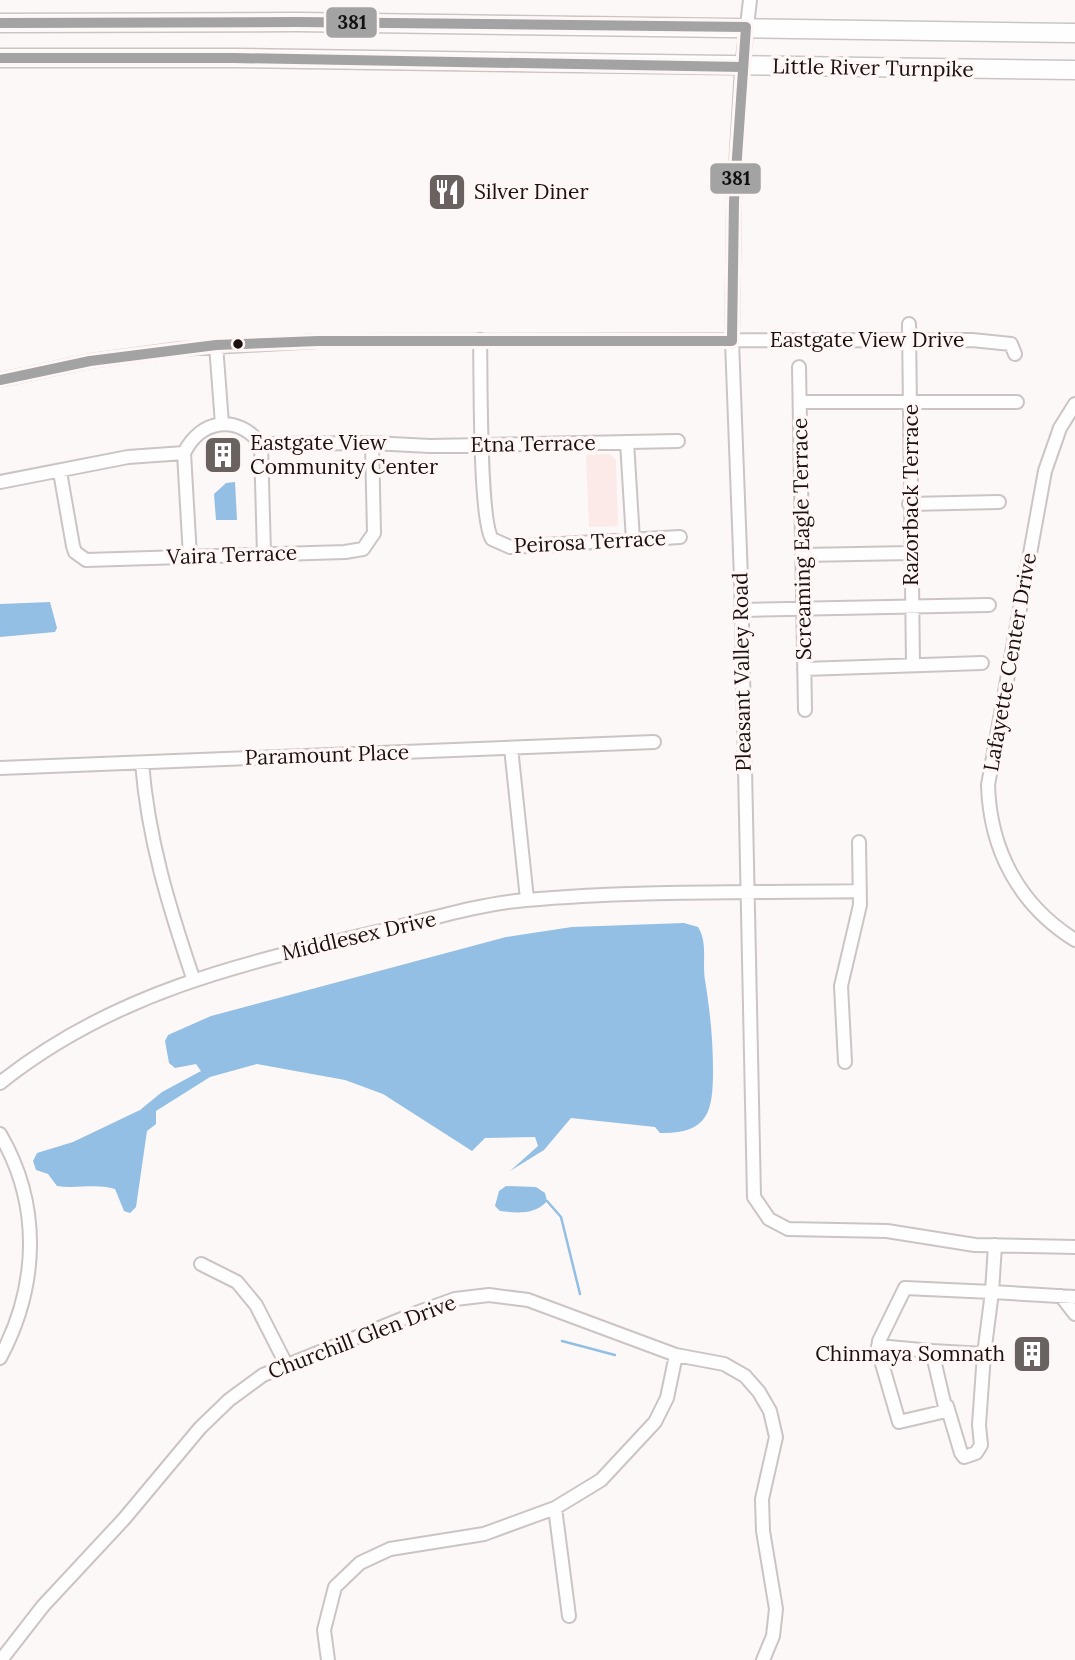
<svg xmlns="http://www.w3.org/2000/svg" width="1075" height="1660" font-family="Lora,serif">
  <rect width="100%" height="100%" fill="#fcf8f8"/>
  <path fill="#fbeae8" d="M 610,454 L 616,460 L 618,526 L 589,527 L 586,455 Z"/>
  <path fill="#92bfe3" d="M 235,482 L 237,520 L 216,520 L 214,494 L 226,483 Z
    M 50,602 L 57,628 L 55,632 L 0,637 L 0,604 Z
    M 684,923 L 698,927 C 708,943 702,961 705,980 C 710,1011 713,1039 713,1071 C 713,1112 708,1134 660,1133 L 655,1127 L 571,1118 L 544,1150 L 510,1171 L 538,1146 L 535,1137 L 485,1138 L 472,1151 L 383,1094 L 345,1080 L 257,1064 L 210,1077 L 156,1111 L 156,1124 L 147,1131 L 136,1207 L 130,1213 L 124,1211 L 115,1189 C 96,1183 77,1189 57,1186 L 48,1174 L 36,1170 L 33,1161 L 37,1153 L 73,1142 L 140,1110 L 162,1092 L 201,1071 L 196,1064 L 175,1068 L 169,1063 L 165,1041 L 168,1035 L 211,1016 L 506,937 L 572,927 Z
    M 506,1186 L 536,1187 L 545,1193 L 547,1201 C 536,1215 516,1213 500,1211 L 495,1206 L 499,1191 Z"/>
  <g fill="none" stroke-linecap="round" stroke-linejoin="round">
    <path stroke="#92bfe3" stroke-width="2.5" d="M 547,1201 L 561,1217 L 580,1294
      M 562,1341 L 615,1355"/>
    <g stroke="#ccc4c4" stroke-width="16">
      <path id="minor" d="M 750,0 L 742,67 L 734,201 L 732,341 L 741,578 L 754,1197 L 769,1219 L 788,1229 L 887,1231 L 975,1245 L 1075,1247
        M 909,324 L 913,665
        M 480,340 C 481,373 479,519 492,539 L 510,547 L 680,537
        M 216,345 L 222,424
        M 799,367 L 805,710
        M 0,380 L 90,361 L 180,349 L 318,341 L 972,340 L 1011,344 L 1015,354
        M 800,402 L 1017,402
        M 1075,404 L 1060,428 L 1045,471 L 988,785 C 990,850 1019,905 1075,940
        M 627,442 L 633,540
        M 261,444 L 372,443 L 430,446 L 678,441
        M 60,472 L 73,546 L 75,552 L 86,560 L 345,552 L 363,549 L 374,533 L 372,443
        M 0,482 L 128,457 L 184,453
        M 909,504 L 999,502
        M 803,555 L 910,553
        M 190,557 L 184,453 C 201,419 237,414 261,444 L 264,554
        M 742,610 L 989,605
        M 804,669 L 982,663
        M 511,748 L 527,899
        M 142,763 C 148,839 169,907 193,978
        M 0,768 L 654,742
        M 845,1062 L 841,986 L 860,905 L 859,842
        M 0,1083 C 114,992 243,963 381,931 C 428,920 477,904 526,900 C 636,890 750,893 860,891
        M 0,1134 C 42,1206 38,1287 0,1358
        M 201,1264 L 237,1282 L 256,1305 L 287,1366
        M 1061,1296 L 1075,1314
        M 878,1346 L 932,1351 L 946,1411 L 899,1422 L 878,1350 L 879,1341 L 905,1288 L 992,1292 L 995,1245
        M 932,1351 L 984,1354 L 992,1292 L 1075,1297
        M 947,1406 L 961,1453 L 964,1457 L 976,1453 L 981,1445 L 979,1425 L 984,1354
        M 555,1508 L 569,1616
        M 1,1660 L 43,1606 L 124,1519 L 200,1428 L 229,1400 L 263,1375 L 419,1312 L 455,1299 L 489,1295 L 528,1300 L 676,1355 L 724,1364 L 745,1376 L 759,1392 L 770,1411 L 776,1437 L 762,1499 L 763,1531 L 776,1609 L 773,1636 L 763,1660
        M 328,1660 L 324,1630 L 335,1587 L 360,1563 L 390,1549 L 484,1534 L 555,1508 L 601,1480 L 655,1422 L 667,1398 L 676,1355"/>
    </g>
    <g stroke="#ccc4c4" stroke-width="21">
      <path id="highway" d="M 0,23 L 297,22 L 1075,33
        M 0,58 L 234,58 L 1075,70"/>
    </g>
    <use href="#minor" stroke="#fffefe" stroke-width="12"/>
    <use href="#highway" stroke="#fffefe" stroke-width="18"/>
    <g stroke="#fef7f6" stroke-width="16">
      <path id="bus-1" d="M 0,23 L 297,22 L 746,27 L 734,201 L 732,341 L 318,341 L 216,345 L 90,361 L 0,380
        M 0,58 L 234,58 L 742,67"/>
    </g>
    <use href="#bus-1" stroke="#a3a3a3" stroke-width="10"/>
  </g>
  <defs>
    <g id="restaurant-square" transform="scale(2.0125)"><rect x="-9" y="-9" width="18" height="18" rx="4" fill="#6a6261" stroke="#fef7f6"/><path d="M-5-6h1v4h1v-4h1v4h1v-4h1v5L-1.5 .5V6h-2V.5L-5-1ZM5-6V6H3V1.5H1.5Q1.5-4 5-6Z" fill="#fff"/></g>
    <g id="building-square" transform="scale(2.0125)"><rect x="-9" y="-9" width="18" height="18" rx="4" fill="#6a6261" stroke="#fef7f6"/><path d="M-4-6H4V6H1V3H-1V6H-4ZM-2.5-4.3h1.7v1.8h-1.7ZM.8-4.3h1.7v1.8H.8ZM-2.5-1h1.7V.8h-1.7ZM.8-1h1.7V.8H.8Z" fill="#fff"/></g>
  </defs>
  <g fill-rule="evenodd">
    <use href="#restaurant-square" x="447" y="192"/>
    <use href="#building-square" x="223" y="455"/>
    <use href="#building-square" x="1032" y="1354"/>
  </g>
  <circle fill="#1c1110" stroke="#fef7f6" stroke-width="2.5" cx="238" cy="344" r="6"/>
  <g text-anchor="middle" stroke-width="7" stroke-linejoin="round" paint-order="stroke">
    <g font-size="21" fill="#1c1110" stroke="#fef7f6">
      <text transform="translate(873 68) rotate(1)" y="7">Little River Turnpike</text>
      <text x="867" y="347">Eastgate View Drive</text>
      <text transform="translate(533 444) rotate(-1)" y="7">Etna Terrace</text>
      <text transform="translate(911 495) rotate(-90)" y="7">Razorback Terrace</text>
      <text transform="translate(802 539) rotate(-91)" y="7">Screaming Eagle Terrace</text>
      <text transform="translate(590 542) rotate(-3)" y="7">Peirosa Terrace</text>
      <text transform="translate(232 555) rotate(-2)" y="7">Vaira Terrace</text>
      <text transform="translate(1010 662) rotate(-80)" y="7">Lafayette Center Drive</text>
      <text transform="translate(742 672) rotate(-91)" y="7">Pleasant Valley Road</text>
      <text transform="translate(327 755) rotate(-2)" y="7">Paramount Place</text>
      <text transform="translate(359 936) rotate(-13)" y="7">Middlesex Drive</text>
      <text transform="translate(362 1337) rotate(-21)" y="7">Churchill Glen Drive</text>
    </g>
    <g font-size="21" fill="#1c1110" stroke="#fef7f6" text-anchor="start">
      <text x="474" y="199">Silver Diner</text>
      <text x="250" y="450">Eastgate View<tspan x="250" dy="24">Community Center</tspan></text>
      <text x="1005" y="1361" text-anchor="end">Chinmaya Somnath</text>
    </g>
  </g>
  <g stroke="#fef7f6" stroke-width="2.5">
    <rect x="325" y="6" width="53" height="33" rx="7" fill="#a3a3a3"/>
    <rect x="709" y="162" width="53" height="33" rx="7" fill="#a3a3a3"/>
  </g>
  <g font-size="19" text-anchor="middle" font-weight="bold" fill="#111">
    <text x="352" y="29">381</text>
    <text x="736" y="185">381</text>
  </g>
</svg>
